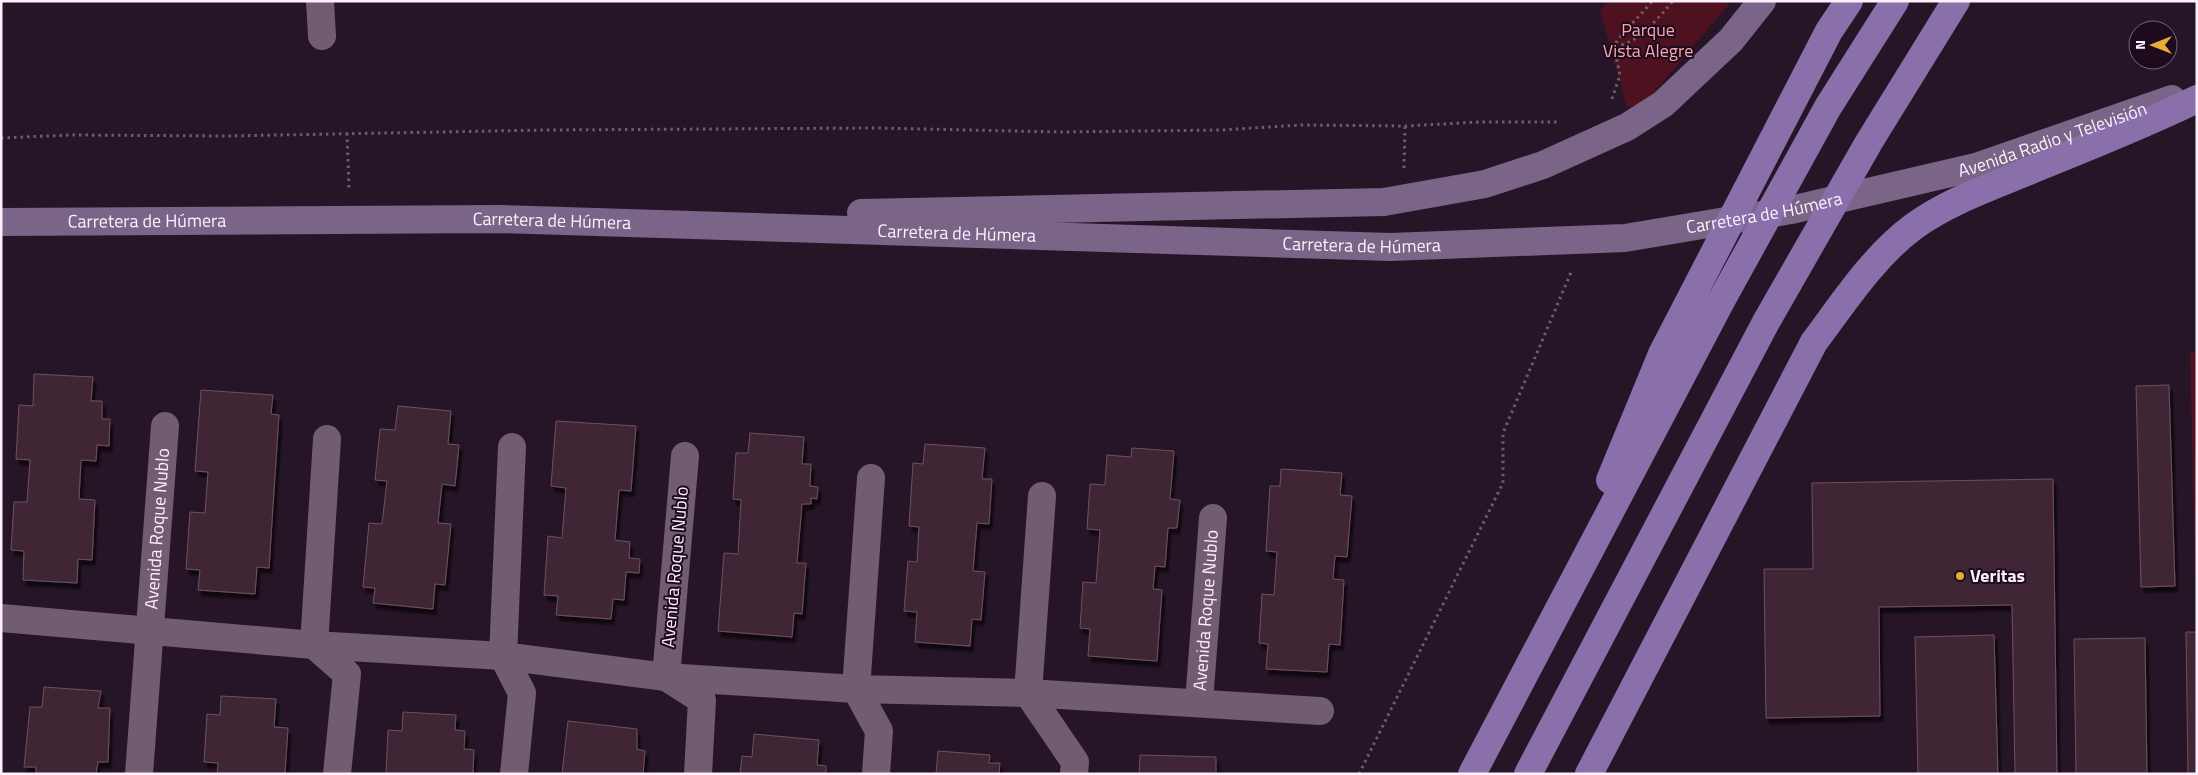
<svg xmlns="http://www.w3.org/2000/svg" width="2198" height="775" font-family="'Titillium Web',sans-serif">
  <defs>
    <filter id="shadow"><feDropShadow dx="3" dy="5.5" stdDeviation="1" flood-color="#0009"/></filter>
  </defs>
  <rect width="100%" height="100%" fill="#261527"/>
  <path fill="#4d111f" d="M 1607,1 L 1732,1 L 1644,104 L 1627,107 L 1600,11 Z
    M 2190,352 L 2197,352 L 2197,574 L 2195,574 Z"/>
  <path fill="#412734" stroke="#6e515f" filter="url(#shadow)" d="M 34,374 L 93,377 L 91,401 L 102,401 L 102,419 L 110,419 L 109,446 L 97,445 L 96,461 L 81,460 L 79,499 L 95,500 L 92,560 L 78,559 L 77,583 L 23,580 L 24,551 L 11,550 L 14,502 L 27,502 L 30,460 L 16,459 L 19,405 L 33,406 Z
    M 2169,385 L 2175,586 L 2141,587 L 2136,386 Z
    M 201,390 L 273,395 L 271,414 L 279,415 L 269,568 L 257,567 L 255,594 L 198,590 L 200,570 L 186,569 L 190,512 L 205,513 L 208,472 L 195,471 Z
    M 398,406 L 451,411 L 448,444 L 459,445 L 455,486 L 442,484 L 438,523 L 451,524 L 445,585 L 435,584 L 433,609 L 373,603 L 375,588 L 363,587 L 369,523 L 382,524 L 387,481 L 375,480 L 380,429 L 395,430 Z
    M 556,421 L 636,426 L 631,491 L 619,490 L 615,540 L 630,542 L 629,558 L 640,559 L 639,573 L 626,572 L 624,600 L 613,599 L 611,619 L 556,615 L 558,596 L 544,595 L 548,536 L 562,538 L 566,488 L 551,486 Z
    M 750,433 L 804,437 L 802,464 L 811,464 L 810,486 L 818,487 L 817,499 L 811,498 L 811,504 L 802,504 L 797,563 L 806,563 L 802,614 L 794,613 L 792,637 L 718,631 L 724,553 L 738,554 L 741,500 L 733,499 L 736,453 L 748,453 Z
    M 925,444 L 985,448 L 982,479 L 992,479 L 989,524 L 977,523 L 973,571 L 985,572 L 981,620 L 972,619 L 970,646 L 915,642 L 917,612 L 904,611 L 908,561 L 917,562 L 919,527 L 909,526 L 913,463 L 923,464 Z
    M 1132,448 L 1174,451 L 1170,499 L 1180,500 L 1177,528 L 1168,528 L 1165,567 L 1155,566 L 1153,589 L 1162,590 L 1157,661 L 1088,656 L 1090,629 L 1080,628 L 1083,582 L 1096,583 L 1100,530 L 1087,529 L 1090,484 L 1105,485 L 1107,455 L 1131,457 Z
    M 1281,469 L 1342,473 L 1340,495 L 1352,496 L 1347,557 L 1335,556 L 1333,579 L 1344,580 L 1340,645 L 1329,644 L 1327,672 L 1266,669 L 1268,644 L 1259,643 L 1262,594 L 1274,595 L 1277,552 L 1266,551 L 1270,486 L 1280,486 Z
    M 2053,479 L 2057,774 L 2015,774 L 2012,605 L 1879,607 L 1880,716 L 1766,718 L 1764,569 L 1813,569 L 1812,483 Z
    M 2186,632 L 2197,632 L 2197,774 L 2188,774 Z
    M 1994,635 L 1998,774 L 1918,774 L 1915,637 Z
    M 2145,638 L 2147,774 L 2076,774 L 2074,639 Z
    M 44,687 L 101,691 L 98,708 L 110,708 L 108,762 L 98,762 L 96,774 L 36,774 L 36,767 L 24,767 L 30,707 L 42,707 Z
    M 221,696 L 276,699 L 274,727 L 288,728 L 285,774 L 217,774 L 218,763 L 204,762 L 207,714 L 220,715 Z
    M 403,712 L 456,715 L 455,730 L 465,731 L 464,749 L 474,750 L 473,774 L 386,774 L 388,730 L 402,731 Z
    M 568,721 L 637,729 L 637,749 L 645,751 L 643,774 L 562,774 Z
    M 754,734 L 819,740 L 817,765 L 826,766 L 826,774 L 740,774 L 742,756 L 752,757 Z
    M 938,751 L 990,755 L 989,763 L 1000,763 L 999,774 L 936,774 Z
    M 1140,755 L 1216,757 L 1216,774 L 1139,774 Z"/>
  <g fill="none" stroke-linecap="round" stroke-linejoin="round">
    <path stroke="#6c5c6c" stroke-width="3" stroke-dasharray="2.5 4" stroke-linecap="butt" d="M 1615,46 C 1637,45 1659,17 1673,1
      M 1612,99 L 1620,75 L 1614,46 C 1624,29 1640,17 1652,1
      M 347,133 L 349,189
      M 1,138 L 70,135 L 227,136 L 546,130 L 876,128 L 1061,132 L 1221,130 L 1301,125 L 1405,126 L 1479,122 L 1560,122
      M 1404,168 L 1405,126
      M 1359,774 L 1503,483 L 1503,433 L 1572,270"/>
    <g stroke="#715c72" stroke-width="28">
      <path d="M 320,1 L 322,36"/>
      <path d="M 327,439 L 314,645 L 347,674 L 337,774"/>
      <path d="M 512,447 L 503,656 L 522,693 L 514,774"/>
      <path d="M 685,456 L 666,677 L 702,700 L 698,774"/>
      <path d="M 871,478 L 856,689 L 879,731 L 876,774"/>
      <path d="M 1042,496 L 1028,693 L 1075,762 L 1074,774"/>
      <path d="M 1,618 L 314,645 L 503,656 L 666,677 L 856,689 L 1028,693 L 1320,711"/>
      <path id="s1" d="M 1199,702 L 1213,518"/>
      <path id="s2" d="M 139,774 L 165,426"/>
    </g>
    <g stroke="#7a6487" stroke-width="28">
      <path d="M 861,213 L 1384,202 L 1485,184 L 1543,165 L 1627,127 L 1663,104 L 1731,40 L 1762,1"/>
      <path id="s3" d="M 1,222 L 500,219 L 1391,247 L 1625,238 L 1791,210 L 1976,167 L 2172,99"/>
    </g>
    <path stroke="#8a70aa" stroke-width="28" d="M 1610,480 L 1662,354 L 1829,31 L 1849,1
      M 1472,774 L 1721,301 L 1828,107 L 1895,1
      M 1528,774 L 1766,322 L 1869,142 L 1956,1
      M 1589,774 L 1814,342 C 1844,302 1873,257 1913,227 C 1947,202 1990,187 2029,171 C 2085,148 2142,126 2197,99"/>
  </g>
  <circle fill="#e6ac36" stroke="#1d0b1d" stroke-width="2" cx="1960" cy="576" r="5"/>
  <g text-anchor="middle" stroke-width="4" stroke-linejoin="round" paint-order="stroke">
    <g font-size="18" fill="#f6a8b1" stroke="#1d0b1d">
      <text x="1648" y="36">Parque<tspan x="1648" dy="21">Vista Alegre</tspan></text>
    </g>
    <g font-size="18" fill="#fdf0fd" stroke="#1d0b1d">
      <text dy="6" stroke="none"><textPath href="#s3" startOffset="2064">Avenida Radio y Televisión</textPath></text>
      <text dy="6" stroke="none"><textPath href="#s3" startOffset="1766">Carretera de Húmera</textPath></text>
      <text dy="6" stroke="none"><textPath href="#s3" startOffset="146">Carretera de Húmera</textPath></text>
      <text dy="6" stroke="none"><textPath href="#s3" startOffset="551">Carretera de Húmera</textPath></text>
      <text dy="6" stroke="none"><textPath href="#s3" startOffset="956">Carretera de Húmera</textPath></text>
      <text dy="6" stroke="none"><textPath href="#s3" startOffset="1361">Carretera de Húmera</textPath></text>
      <text dy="6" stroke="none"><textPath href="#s2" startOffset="246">Avenida Roque Nublo</textPath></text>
      <text transform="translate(675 567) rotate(-85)" y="6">Avenida Roque Nublo</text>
      <text dy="6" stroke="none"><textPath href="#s1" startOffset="92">Avenida Roque Nublo</textPath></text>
    </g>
    <g font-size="18" font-weight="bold" fill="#fdf0fd" stroke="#1d0b1d" text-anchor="start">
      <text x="1970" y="582">Veritas</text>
    </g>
  </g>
  <rect width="2198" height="775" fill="none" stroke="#fdf0fd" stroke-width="5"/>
  <g transform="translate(2153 45) rotate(270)"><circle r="24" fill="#1d0b1d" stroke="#776777"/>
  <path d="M0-4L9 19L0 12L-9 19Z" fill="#e6ac36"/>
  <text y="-8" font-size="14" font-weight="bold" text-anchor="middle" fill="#fdf0fd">N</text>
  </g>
</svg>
